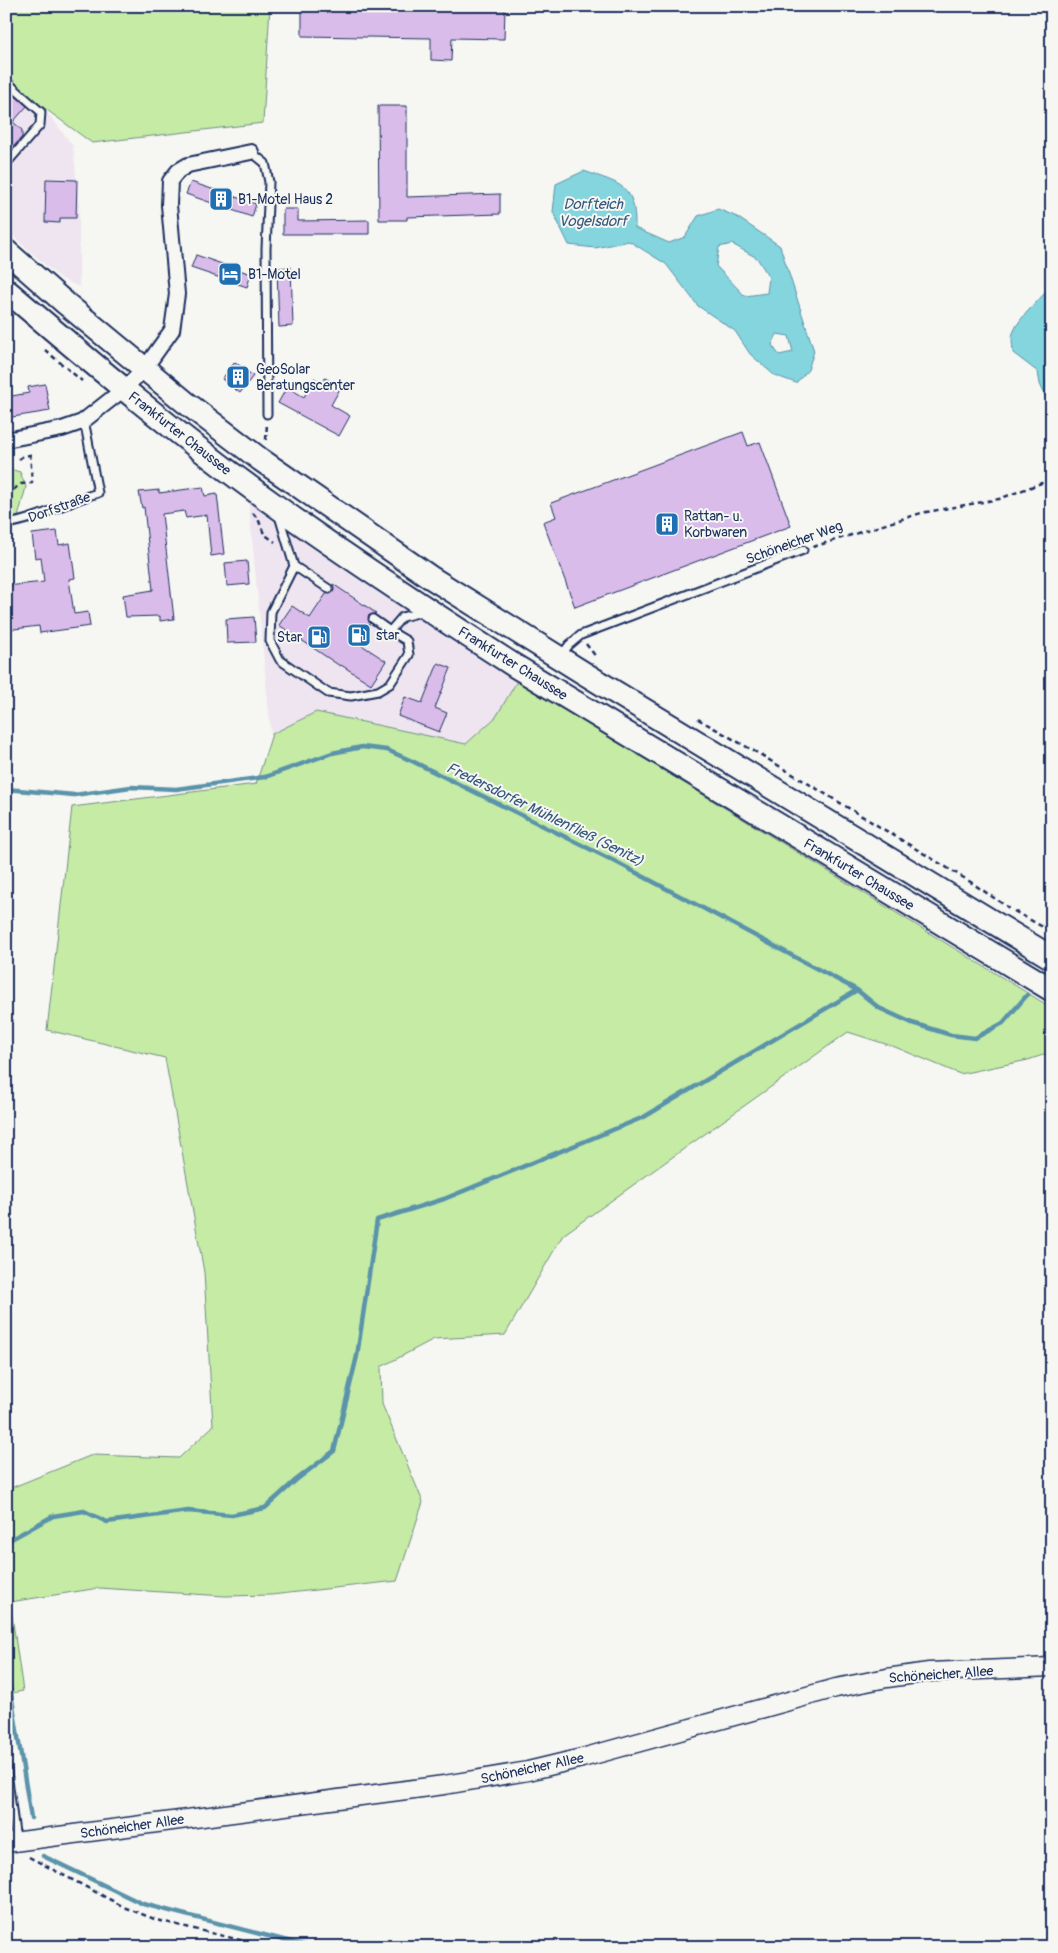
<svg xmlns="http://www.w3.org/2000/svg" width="1058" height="1953" font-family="Pangolin,sans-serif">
  <rect width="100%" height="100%" fill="#f6f6f2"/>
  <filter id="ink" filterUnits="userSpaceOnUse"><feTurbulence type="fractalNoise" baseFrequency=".02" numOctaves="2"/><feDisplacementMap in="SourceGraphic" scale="10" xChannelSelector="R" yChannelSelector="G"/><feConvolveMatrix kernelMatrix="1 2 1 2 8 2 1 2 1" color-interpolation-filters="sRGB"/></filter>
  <g filter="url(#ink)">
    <path fill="#eee5f0" d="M 6,84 L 50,116 L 73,146 L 79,204 L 79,287 L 60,278 L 6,230 Z
      M 248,497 L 510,669 L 517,681 L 496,717 L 466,744 L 316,712 L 271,734 Z"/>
    <path fill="#c5eba5" stroke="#708d82" d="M 6,6 L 270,6 L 263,123 L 92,143 L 6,80 Z
      M 6,464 L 10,469 L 20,472 L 26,487 L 18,517 L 6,520 Z
      M 517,681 L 1052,1008 L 1052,1052 L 1028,1060 L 960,1074 L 895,1047 L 848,1032 L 563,1235 L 505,1335 L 434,1339 L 381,1367 L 382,1404 L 423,1502 L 397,1581 L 271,1595 L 225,1596 L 99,1588 L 10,1602 L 23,1691 L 6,1694 L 6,1490 L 92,1455 L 179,1458 L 213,1426 L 204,1272 L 165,1058 L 47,1030 L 72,807 L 256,784 L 272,734 L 316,712 L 466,744 L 496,717 Z"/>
    <path fill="#84d5dd" stroke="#5a93aa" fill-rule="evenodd" d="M 584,171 C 620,184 636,184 635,228 L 669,243 L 685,237 L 698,216 L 718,209 L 737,217 L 780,246 L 814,351 L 808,370 L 796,383 L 774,375 L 750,354 L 735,331 L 698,306 L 666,264 L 629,241 L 595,248 L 569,245 L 553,212 L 556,184 ZM 732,244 L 757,258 L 769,277 L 767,293 L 745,296 L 716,266 L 719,247 ZM 777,334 L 789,336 L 793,352 L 779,355 L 772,345 Z
      M 1052,282 L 1052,398 L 1046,398 L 1040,384 L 1038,372 L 1013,353 C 1013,347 1011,339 1013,333 C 1020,314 1042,301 1052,282 Z"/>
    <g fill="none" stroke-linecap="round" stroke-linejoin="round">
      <path stroke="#5a93aa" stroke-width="4.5" d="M 6,789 L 74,795 L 131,787 L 176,789 L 265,777 L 332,753 L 362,747 L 387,750 L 412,761 L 616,862 L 857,990 L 879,1008 L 912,1023 L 951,1035 L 975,1038 L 1003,1023 L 1027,995
        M 6,1542 L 53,1516 L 84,1511 L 107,1522 L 188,1511 L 232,1515 L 265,1508 L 296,1480 L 334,1451 L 357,1356 L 377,1220 L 444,1199 L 644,1117 L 857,990
        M 6,1662 L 31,1818
        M 43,1856 L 143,1904 L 311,1947"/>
    </g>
    <path fill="#dabcea" stroke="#1b2f5e" d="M 302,6 L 505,10 L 504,39 L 452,38 L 451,61 L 431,60 L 431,38 L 302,36 Z
      M 6,88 L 27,106 L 13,122 L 22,130 L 22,137 L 6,155 Z
      M 378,106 L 407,106 L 407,197 L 500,194 L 500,214 L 407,217 L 407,220 L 379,220 Z
      M 46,179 L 77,180 L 76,218 L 60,218 L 60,223 L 45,222 Z
      M 191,182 L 256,204 L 252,217 L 186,194 Z
      M 283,209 L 298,209 L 298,221 L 369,220 L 369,234 L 283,234 Z
      M 196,255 L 251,274 L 247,287 L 191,268 Z
      M 291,267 L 293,326 L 279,327 L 277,268 Z
      M 235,362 L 253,376 L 240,393 L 222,379 Z
      M 314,378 L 323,383 L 325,378 L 341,387 L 331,405 L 350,416 L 339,436 L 278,403 L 287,387 L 304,397 Z
      M 45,384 L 50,411 L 6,418 L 6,397 L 29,393 L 28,387 Z
      M 743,432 L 748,446 L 760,442 L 791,526 L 575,607 L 543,522 L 556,517 L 551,503 Z
      M 203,487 L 205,496 L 217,494 L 224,554 L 211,556 L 207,515 L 186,518 L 184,511 L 162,514 L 174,619 L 160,621 L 160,616 L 126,617 L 123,595 L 153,590 L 144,507 L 142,508 L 139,492 L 159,490 L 159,493 Z
      M 57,531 L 59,545 L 70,543 L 75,578 L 69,579 L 74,614 L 88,612 L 90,626 L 40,633 L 39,626 L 6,630 L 6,586 L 44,582 L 41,557 L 35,558 L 32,534 Z
      M 247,561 L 249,584 L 227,586 L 225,563 Z
      M 333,584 L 376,613 L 368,616 L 370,623 L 357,642 L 386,661 L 371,684 L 341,665 L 340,666 L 279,625 L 292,606 L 310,618 L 326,594 L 333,592 Z
      M 254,617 L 256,642 L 227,643 L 226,619 Z
      M 438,663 L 451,668 L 435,708 L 447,713 L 439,732 L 398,716 L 405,697 L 422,703 Z"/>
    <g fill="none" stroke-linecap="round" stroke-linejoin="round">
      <g stroke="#1b2f5e" stroke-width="11">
        <path id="service" d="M 6,81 L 41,112 L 40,125 L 6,164
          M 251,152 L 265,163 L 269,182 L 266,249 L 267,414
          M 279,516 L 294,566 L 329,589
          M 6,524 C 37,520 68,501 98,493 L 86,430 L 82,422
          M 294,566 L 271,612 L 270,641 L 280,660 L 328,693 L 351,696 L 378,691 L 390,684 L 409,655 L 407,641 L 390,631
          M 373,619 L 390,631 L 402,617 L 422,612
          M 561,656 L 569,645 L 581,635 L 803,550
          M 6,1764 L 16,1841"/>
      </g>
      <g stroke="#1b2f5e" stroke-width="18">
        <path id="minor" d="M 6,440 L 62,429 L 82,422 L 124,389 L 145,368 L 172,330 L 177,294 L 169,205 L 170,181 L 178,171 L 188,165 L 251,152"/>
      </g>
      <g stroke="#1b2f5e" stroke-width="21">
        <path id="tertiary" d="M 6,1843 L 444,1785 L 528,1771 L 582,1758 L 836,1688 L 887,1678 L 929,1672 L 1052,1667"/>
      </g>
      <g stroke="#1b2f5e" stroke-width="26">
        <path id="primary" d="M 6,251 L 64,302 L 185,402 L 261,460 L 430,577 L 582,672 L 1052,958
          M 6,290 C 94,365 182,439 276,506 C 354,562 434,614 515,666 L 1052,990"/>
      </g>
      <path stroke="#1b2f5e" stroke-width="2.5" stroke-dasharray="5 4" stroke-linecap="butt" d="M 45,350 L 82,381
        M 266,440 L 267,423
        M 19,459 L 23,456 L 30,455
        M 6,495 L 21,484 L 32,483 L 30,450
        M 253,513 L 259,521 L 264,534 L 275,542
        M 813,547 L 921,513 L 999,499 L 1052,479
        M 586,644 L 597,658
        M 698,719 L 761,755 L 969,881 L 1009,908
        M 1014,911 L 1052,932
        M 29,1857 L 126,1908 L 157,1920 L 269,1947"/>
      <use href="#service" stroke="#f6f6f2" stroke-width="7"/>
      <use href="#minor" stroke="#f6f6f2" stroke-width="14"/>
      <use href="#tertiary" stroke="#f6f6f2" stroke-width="18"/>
      <use href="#primary" stroke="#f6f6f2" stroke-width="22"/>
    </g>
  </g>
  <defs>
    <g id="building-square" transform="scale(1.25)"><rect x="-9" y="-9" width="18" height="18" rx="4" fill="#1f6fb2" stroke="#f6f6f2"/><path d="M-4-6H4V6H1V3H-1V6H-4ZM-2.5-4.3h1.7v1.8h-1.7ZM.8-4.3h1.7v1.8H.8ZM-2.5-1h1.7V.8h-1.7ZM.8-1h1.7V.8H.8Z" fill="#fff"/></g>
    <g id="hotel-square" transform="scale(1.25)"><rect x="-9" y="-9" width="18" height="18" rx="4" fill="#1f6fb2" stroke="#f6f6f2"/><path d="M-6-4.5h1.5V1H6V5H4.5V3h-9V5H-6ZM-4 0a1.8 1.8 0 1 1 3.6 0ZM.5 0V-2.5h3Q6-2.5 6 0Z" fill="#fff"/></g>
    <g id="fuel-square" transform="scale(1.25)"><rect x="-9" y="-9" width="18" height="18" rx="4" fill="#1f6fb2" stroke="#f6f6f2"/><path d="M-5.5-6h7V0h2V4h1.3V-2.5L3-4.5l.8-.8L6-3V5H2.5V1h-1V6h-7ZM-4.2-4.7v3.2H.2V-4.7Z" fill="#fff"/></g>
  </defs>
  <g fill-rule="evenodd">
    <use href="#building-square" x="221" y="199"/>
    <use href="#hotel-square" x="230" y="274"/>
    <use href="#building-square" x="238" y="377"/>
    <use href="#building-square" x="667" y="524"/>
    <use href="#fuel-square" x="359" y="635"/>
    <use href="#fuel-square" x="319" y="637"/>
  </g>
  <g text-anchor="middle" stroke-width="4" stroke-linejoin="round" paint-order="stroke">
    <g font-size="14" fill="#1b2f5e" stroke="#f6f6f2" text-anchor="start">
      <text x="238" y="204">B1-Motel Haus 2</text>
      <text x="248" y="279">B1-Motel</text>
      <text x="256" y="374">GeoSolar<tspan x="256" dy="16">Beratungscenter</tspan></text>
      <text x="684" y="521">Rattan- u.<tspan x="684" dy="16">Korbwaren</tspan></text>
      <text x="376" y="640">star</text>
      <text x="302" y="642" text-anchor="end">Star</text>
    </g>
    <g font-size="14" fill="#1b2f5e" stroke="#f6f6f2">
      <text transform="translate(180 433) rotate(38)" y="5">Frankfurter Chaussee</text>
      <text transform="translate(59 507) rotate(-20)" y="5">Dorfstraße</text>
      <text transform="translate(794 542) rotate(-20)" y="5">Schöneicher Weg</text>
      <text transform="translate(513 663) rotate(32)" y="5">Frankfurter Chaussee</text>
      <text transform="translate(859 874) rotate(31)" y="5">Frankfurter Chaussee</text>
      <text transform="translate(941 1674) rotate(-4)" y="5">Schöneicher Allee</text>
      <text transform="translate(532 1768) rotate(-12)" y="5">Schöneicher Allee</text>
      <text transform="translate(132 1826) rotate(-8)" y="5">Schöneicher Allee</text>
    </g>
    <g font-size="15" font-style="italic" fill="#35587e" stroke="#f6f6f2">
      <text x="593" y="209">Dorfteich<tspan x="593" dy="17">Vogelsdorf</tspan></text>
      <text transform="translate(545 814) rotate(26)" y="5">Fredersdorfer Mühlenfließ (Senitz)</text>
    </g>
  </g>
  <rect width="1058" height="1953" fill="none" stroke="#f6f6f2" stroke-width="25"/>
  <rect x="12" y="12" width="1033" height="1928" fill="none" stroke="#1b2f5e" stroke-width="2" filter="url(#ink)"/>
</svg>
